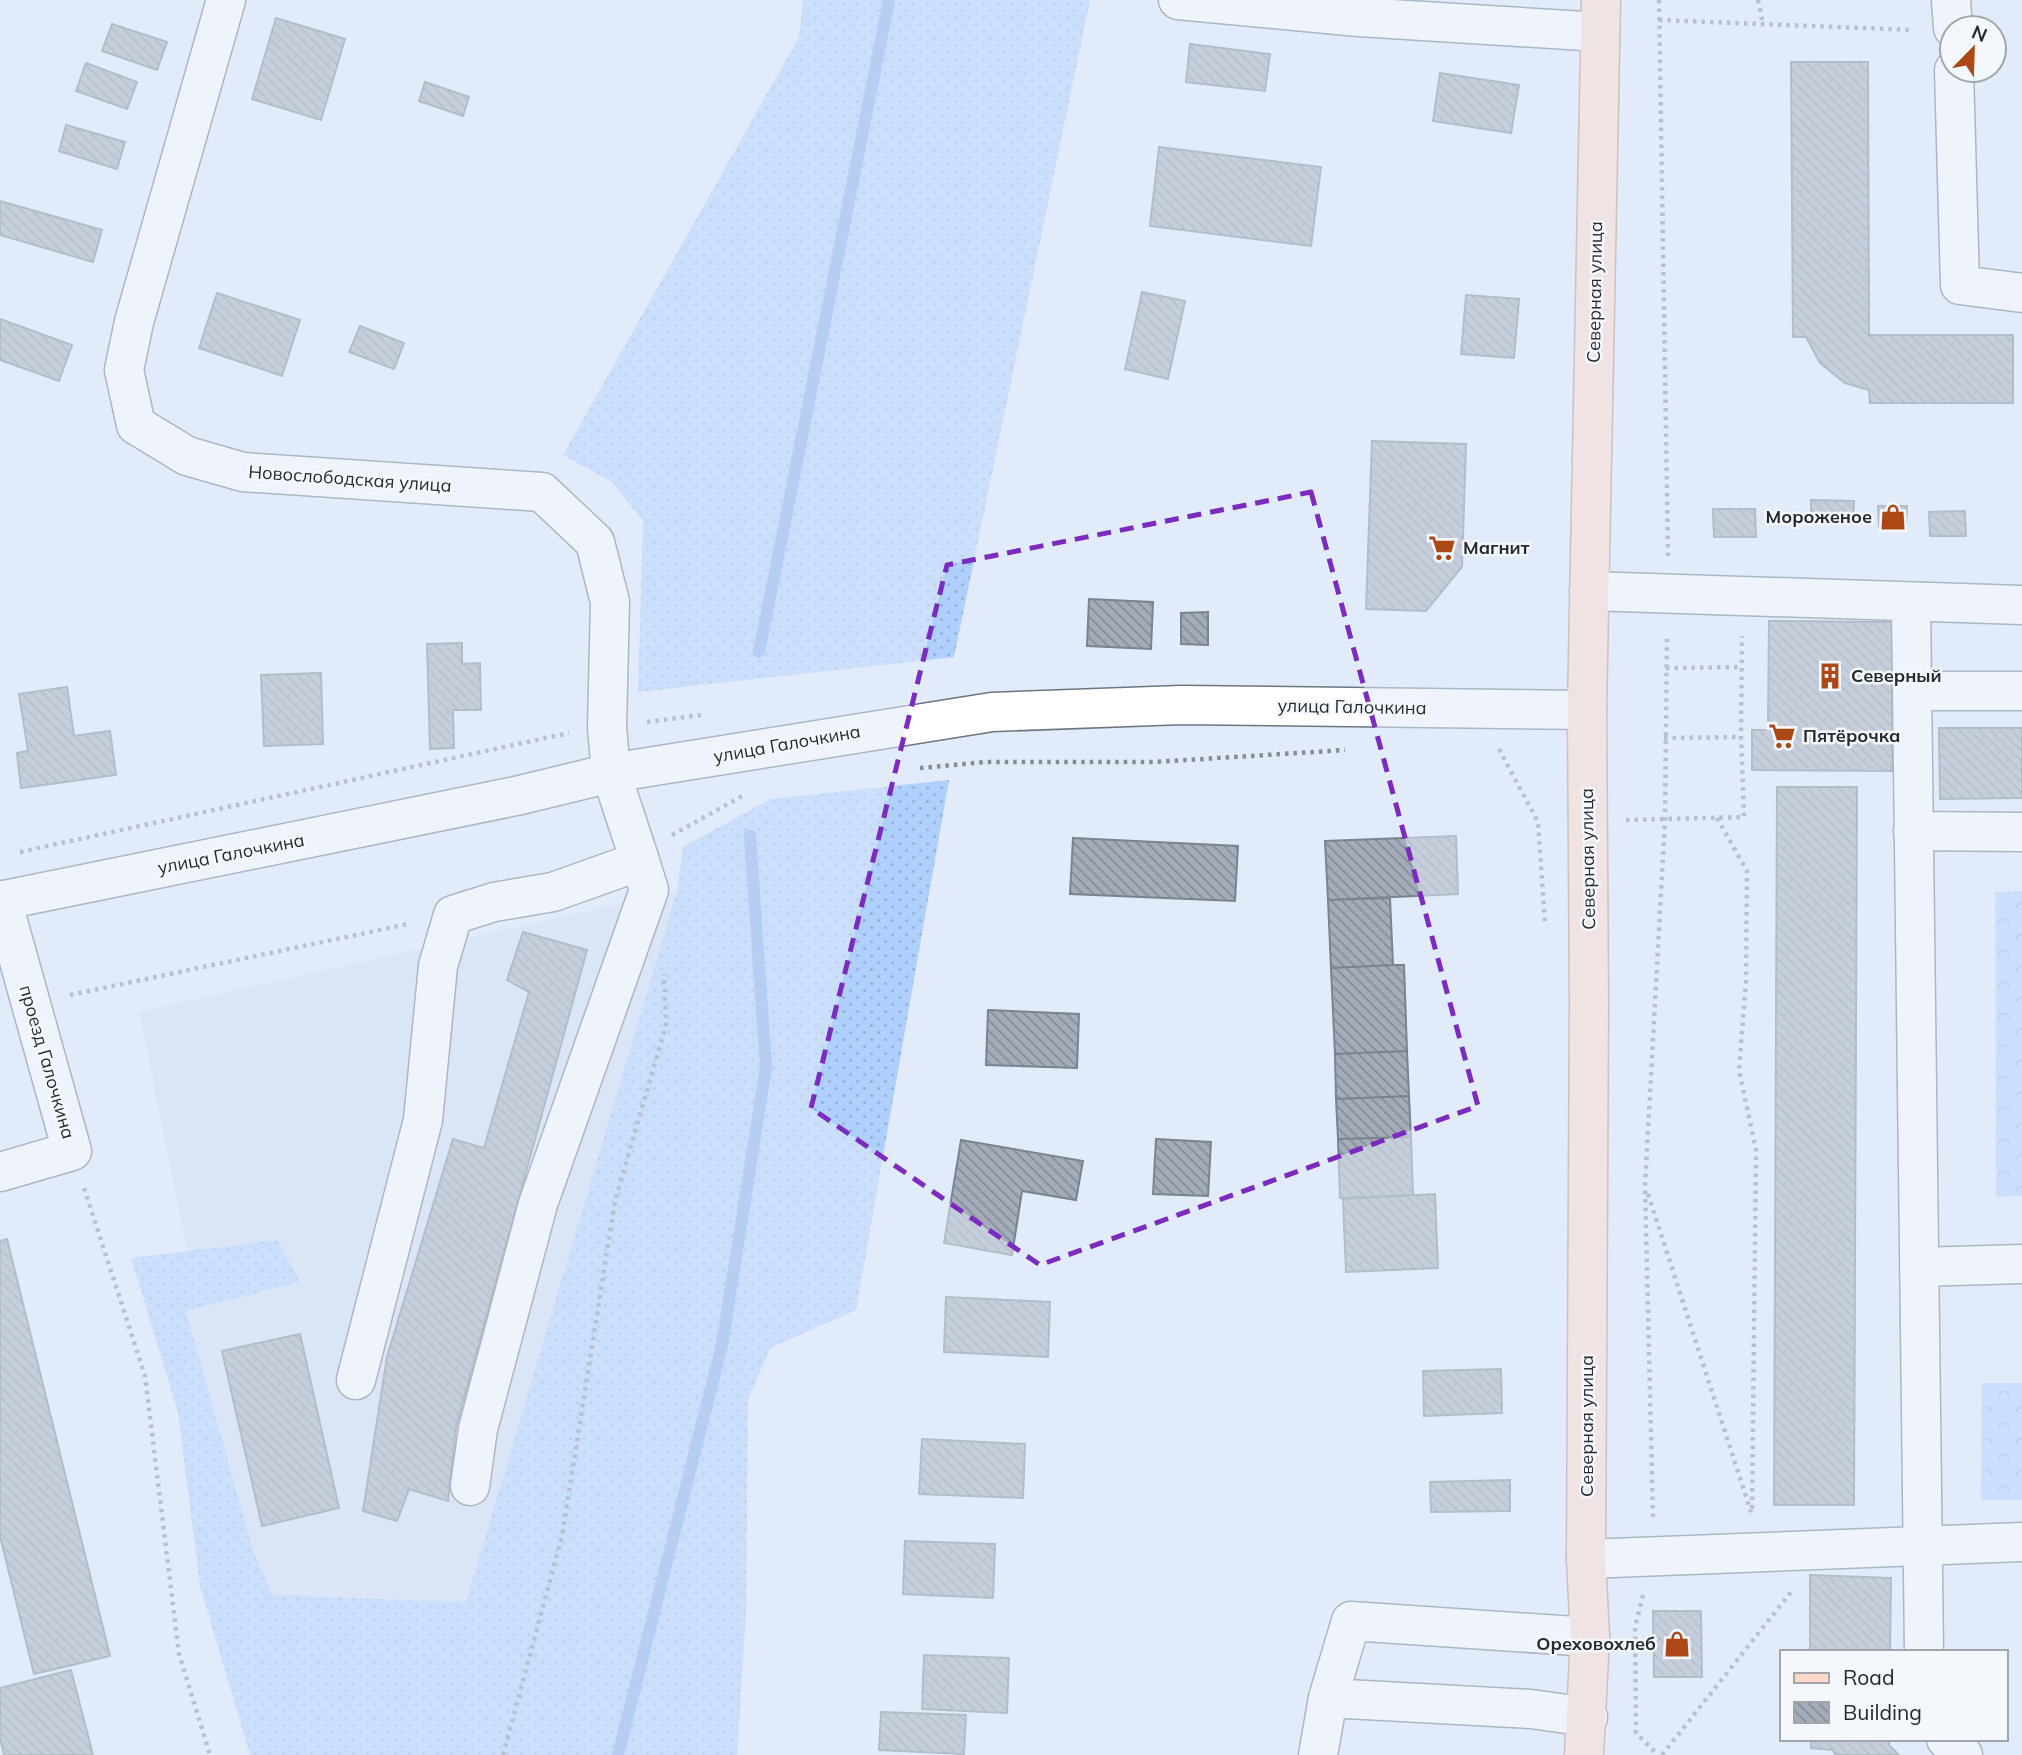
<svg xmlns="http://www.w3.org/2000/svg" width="2022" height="1755" font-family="Mulish,sans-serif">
  <defs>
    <pattern id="grass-dots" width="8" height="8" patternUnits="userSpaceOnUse" patternTransform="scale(1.75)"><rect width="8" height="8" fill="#afcffd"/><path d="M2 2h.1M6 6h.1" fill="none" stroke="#97b2d9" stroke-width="1.8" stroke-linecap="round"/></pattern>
    <pattern id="forest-crowns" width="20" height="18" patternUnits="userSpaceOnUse" patternTransform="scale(1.75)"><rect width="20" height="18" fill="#afcffd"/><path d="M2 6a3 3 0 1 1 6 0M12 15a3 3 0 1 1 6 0" fill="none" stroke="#97b2d9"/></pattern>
    <pattern id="building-back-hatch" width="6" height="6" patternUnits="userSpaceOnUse" patternTransform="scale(1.75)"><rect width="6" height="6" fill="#a4acb9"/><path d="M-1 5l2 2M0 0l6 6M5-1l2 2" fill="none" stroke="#868c97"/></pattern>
  </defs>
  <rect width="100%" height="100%" fill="#e2ebf9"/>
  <path fill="#d1dff2" d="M 677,891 L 466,1602 L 273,1595 L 254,1553 L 186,1311 L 300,1282 L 278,1240 L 188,1253 L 139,1012 Z"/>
  <path fill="url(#grass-dots)" d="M 803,0 L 1090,0 L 954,657 L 638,692 L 643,521 L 612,482 L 563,455 L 799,37 Z
    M 949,780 L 856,1310 L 770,1348 L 748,1401 L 746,1614 L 737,1755 L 250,1755 L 200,1586 L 178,1412 L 131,1258 L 278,1240 L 300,1282 L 186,1311 L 254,1553 L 273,1595 L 466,1602 L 677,891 L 683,847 L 770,799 Z"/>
  <path fill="url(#forest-crowns)" d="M 2022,891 L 2022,1196 L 1996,1197 L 1995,892 Z
    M 1982,1383 L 2022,1383 L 2022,1500 L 1981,1500 Z"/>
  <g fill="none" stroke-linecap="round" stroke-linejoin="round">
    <path stroke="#80aae8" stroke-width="12" d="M 759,652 L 889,0
      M 618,1755 L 722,1345 L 766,1067 L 750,836"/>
  </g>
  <path fill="url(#building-back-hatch)" stroke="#7b838f" stroke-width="2" d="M 276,18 L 345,39 L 321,120 L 252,99 Z
    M 112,24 L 167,42 L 157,70 L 102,51 Z
    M 1190,44 L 1270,54 L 1265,91 L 1186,82 Z
    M 1791,62 L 1868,62 L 1869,335 L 2013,335 L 2013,403 L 1870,403 L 1869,390 L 1845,383 L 1820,363 L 1806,337 L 1793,337 Z
    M 86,63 L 137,82 L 127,109 L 76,91 Z
    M 1440,73 L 1519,85 L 1511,133 L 1433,121 Z
    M 425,82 L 469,97 L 463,116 L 419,101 Z
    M 66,125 L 125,142 L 117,169 L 59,151 Z
    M 1159,147 L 1321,167 L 1311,246 L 1150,226 Z
    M 0,201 L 102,230 L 93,262 L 0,235 Z
    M 1142,292 L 1185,301 L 1168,379 L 1125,369 Z
    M 217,293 L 300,320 L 282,376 L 199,348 Z
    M 1466,295 L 1519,299 L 1514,358 L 1461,354 Z
    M 0,319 L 72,345 L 59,381 L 0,360 Z
    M 360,326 L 404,343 L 394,369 L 349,352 Z
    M 1372,441 L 1466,444 L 1462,567 L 1426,611 L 1366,609 Z
    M 1811,500 L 1854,501 L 1853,524 L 1811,523 Z
    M 1878,506 L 1907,506 L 1906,527 L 1879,527 Z
    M 1713,509 L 1755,509 L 1756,537 L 1714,537 Z
    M 1965,511 L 1966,536 L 1930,536 L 1929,512 Z
    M 1089,599 L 1153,602 L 1151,649 L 1087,646 Z
    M 1208,612 L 1208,645 L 1181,644 L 1181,613 Z
    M 1769,621 L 1892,622 L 1892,771 L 1752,770 L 1752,730 L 1768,730 Z
    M 462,643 L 462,664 L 480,663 L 481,710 L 453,710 L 454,748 L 430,749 L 427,644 Z
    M 321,673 L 323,744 L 264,746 L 261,675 Z
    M 67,687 L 74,736 L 110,731 L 116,775 L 21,788 L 17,753 L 28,751 L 19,694 Z
    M 1939,728 L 2022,728 L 2022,798 L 1940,799 Z
    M 1777,787 L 1857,787 L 1854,1505 L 1774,1505 Z
    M 1456,836 L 1458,894 L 1328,900 L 1325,841 Z
    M 1073,838 L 1238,846 L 1235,901 L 1070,894 Z
    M 1390,898 L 1393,965 L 1331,968 L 1328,900 Z
    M 523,932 L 587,950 L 456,1427 L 448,1501 L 409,1489 L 397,1521 L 363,1511 L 387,1357 L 453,1139 L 484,1148 L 529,992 L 507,980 Z
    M 1393,965 L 1404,965 L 1407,1051 L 1335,1054 L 1331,968 Z
    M 988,1010 L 1079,1014 L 1077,1068 L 986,1065 Z
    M 1407,1051 L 1409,1096 L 1336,1099 L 1335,1054 Z
    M 1409,1096 L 1411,1137 L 1338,1139 L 1336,1099 Z
    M 1411,1137 L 1413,1195 L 1340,1198 L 1338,1139 Z
    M 1156,1139 L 1211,1142 L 1208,1196 L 1153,1194 Z
    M 961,1140 L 1083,1161 L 1076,1200 L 1022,1191 L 1012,1255 L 944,1243 Z
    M 1435,1194 L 1438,1268 L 1346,1272 L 1343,1199 Z
    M 7,1239 L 110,1656 L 34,1674 L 0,1536 L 0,1241 Z
    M 946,1297 L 1050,1302 L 1048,1357 L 944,1352 Z
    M 300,1334 L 339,1508 L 262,1526 L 222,1351 Z
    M 1501,1369 L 1502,1413 L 1424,1416 L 1423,1371 Z
    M 922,1439 L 1025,1444 L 1023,1498 L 919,1494 Z
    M 1510,1480 L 1510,1511 L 1431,1512 L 1430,1482 Z
    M 905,1541 L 995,1544 L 993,1598 L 903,1594 Z
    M 1810,1575 L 1891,1578 L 1890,1652 L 1810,1652 Z
    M 1653,1611 L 1701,1611 L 1702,1677 L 1654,1677 Z
    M 924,1655 L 1009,1658 L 1007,1713 L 922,1709 Z
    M 71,1670 L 93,1755 L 4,1755 L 0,1738 L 0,1688 Z
    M 881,1712 L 966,1715 L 964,1754 L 879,1750 Z
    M 1811,1739 L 1889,1739 L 1889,1745 L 1899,1755 L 1835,1755 L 1833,1750 L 1811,1748 Z"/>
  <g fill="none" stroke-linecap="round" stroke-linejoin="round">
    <g stroke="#6d7581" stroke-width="41">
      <path id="minor" d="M 226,0 L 134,322 L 124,370 L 136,425 L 187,456 L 243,472 L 542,492 L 595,542 L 610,602 L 607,727 L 611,773 L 640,861 L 553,892 L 494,902 L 453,915 L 438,966 L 423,1120 L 356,1380
        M 1178,0 L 1359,17 L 1600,32
        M 1951,0 L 1953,28
        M 1954,70 L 1960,285 L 2022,293
        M 1589,591 L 2022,605
        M 1911,604 L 1924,1652
        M 1914,691 L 2022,691
        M 1913,831 L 2022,832
        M 0,901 L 516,796 L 611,773 L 992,712 L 1181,705 L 1587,710
        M 0,1172 L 72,1151 L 2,900
        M 1919,1267 L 2022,1264
        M 470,1486 L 478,1429 L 538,1204 L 649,890 L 640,861
        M 1586,1559 L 2022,1542
        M 1328,1698 L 1531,1709 L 1588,1717
        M 1946,1739 L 1963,1755
        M 1318,1755 L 1328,1698 L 1351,1621 L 1590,1637"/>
    </g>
    <g stroke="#b38c7d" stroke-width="41">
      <path id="major" d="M 1584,1755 L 1590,1637 L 1586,1559 L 1589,1001 L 1587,710 L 1601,0"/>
    </g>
    <path stroke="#878d97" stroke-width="4.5" stroke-dasharray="3.5 5" stroke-linecap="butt" d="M 1659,0 L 1668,556
      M 1758,0 L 1763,24
      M 1659,20 L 1913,30
      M 1666,668 L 1741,667
      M 647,722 L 701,715
      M 1664,738 L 1740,737
      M 1499,749 L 1538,822 L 1545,923
      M 920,768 L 986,762 L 1155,762 L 1345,750
      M 1717,818 L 1747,871 L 1746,982 L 1739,1070 L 1756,1150 L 1752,1514
      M 1626,820 L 1744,817 L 1741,737 L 1742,636
      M 672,835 L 744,795
      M 20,852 L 569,733
      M 70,995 L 408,924
      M 84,1188 L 145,1376 L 179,1654 L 210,1755
      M 1648,1194 L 1751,1512
      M 1653,1517 L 1645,1186 L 1665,819 L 1667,634
      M 1643,1595 L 1635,1627 L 1636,1733 L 1658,1755
      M 503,1755 L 562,1536 L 615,1201 L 666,1025 L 664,974
      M 1662,1755 L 1791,1592"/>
    <use href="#minor" stroke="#fff" stroke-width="38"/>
    <use href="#major" stroke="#fed9ca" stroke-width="38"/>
  </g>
  <path d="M0 0H2022V1755H0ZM 1311,492 L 1478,1106 L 1040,1265 L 811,1108 L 947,565 Z" fill="#e2ebf9" fill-opacity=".55" fill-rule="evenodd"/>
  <path fill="none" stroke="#7b2cbf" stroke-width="5" stroke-dasharray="14 9" stroke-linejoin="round" d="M 1311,492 L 1478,1106 L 1040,1265 L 811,1108 L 947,565 Z"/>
  <defs>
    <g id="shop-bare" transform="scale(2.1)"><path d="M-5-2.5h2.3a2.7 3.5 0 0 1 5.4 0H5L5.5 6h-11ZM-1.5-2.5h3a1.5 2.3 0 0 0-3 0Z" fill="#ac4816" stroke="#f4f8fd" stroke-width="2.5" paint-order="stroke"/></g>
    <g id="supermarket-bare" transform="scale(2.1)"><path d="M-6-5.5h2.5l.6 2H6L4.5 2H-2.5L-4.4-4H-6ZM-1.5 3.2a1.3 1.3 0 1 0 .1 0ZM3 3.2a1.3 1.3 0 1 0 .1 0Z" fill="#ac4816" stroke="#f4f8fd" stroke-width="2.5" paint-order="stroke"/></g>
    <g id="building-bare" transform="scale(2.1)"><path d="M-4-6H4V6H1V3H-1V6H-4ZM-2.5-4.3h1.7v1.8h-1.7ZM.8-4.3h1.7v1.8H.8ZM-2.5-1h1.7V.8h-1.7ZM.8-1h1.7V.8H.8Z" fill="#ac4816" stroke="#f4f8fd" stroke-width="2.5" paint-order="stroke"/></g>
  </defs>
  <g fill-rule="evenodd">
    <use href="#shop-bare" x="1893" y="517"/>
    <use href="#supermarket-bare" x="1442" y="548"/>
    <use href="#building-bare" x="1830" y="676"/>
    <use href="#supermarket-bare" x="1782" y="736"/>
    <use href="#shop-bare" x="1677" y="1644"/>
  </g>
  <g text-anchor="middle" stroke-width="5" stroke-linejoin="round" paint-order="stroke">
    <g font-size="18" fill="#272b30" stroke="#f4f8fd">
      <text transform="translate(1595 292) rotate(-89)" y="6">Северная улица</text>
      <text transform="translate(350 479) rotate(4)" y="6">Новослободская улица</text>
      <text transform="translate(1352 707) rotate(1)" y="6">улица Галочкина</text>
      <text transform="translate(787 744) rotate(-10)" y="6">улица Галочкина</text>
      <text transform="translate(231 854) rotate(-11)" y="6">улица Галочкина</text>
      <text transform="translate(1588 859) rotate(-91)" y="6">Северная улица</text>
      <text transform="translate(47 1062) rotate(74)" y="6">проезд Галочкина</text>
      <text transform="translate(1587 1426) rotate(-90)" y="6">Северная улица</text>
    </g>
    <g font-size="18" font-weight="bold" fill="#272b30" stroke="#f4f8fd" text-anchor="start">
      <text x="1872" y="523" text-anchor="end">Мороженое</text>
      <text x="1463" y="554">Магнит</text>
      <text x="1851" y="682">Северный</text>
      <text x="1803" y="742">Пятёрочка</text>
      <text x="1656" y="1650" text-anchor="end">Ореховохлеб</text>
    </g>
  </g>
  <rect x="1780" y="1650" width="228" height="91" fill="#f4f8fd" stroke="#a2a6ab" stroke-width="2"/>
  <rect x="1794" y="1673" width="35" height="10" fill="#fed9ca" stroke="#a2a6ab" stroke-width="2"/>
  <text x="1843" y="1685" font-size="21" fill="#272b30">Road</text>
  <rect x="1794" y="1702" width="35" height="21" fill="url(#building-back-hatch)" stroke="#a2a6ab" stroke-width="2"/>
  <text x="1843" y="1720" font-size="21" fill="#272b30">Building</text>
  <g transform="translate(1973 49) rotate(23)"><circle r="33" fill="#f4f8fd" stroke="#a2a6ab" stroke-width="2"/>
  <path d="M0-5L12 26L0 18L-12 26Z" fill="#ac4816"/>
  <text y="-10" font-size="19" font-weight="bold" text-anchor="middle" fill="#272b30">N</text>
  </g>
</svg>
